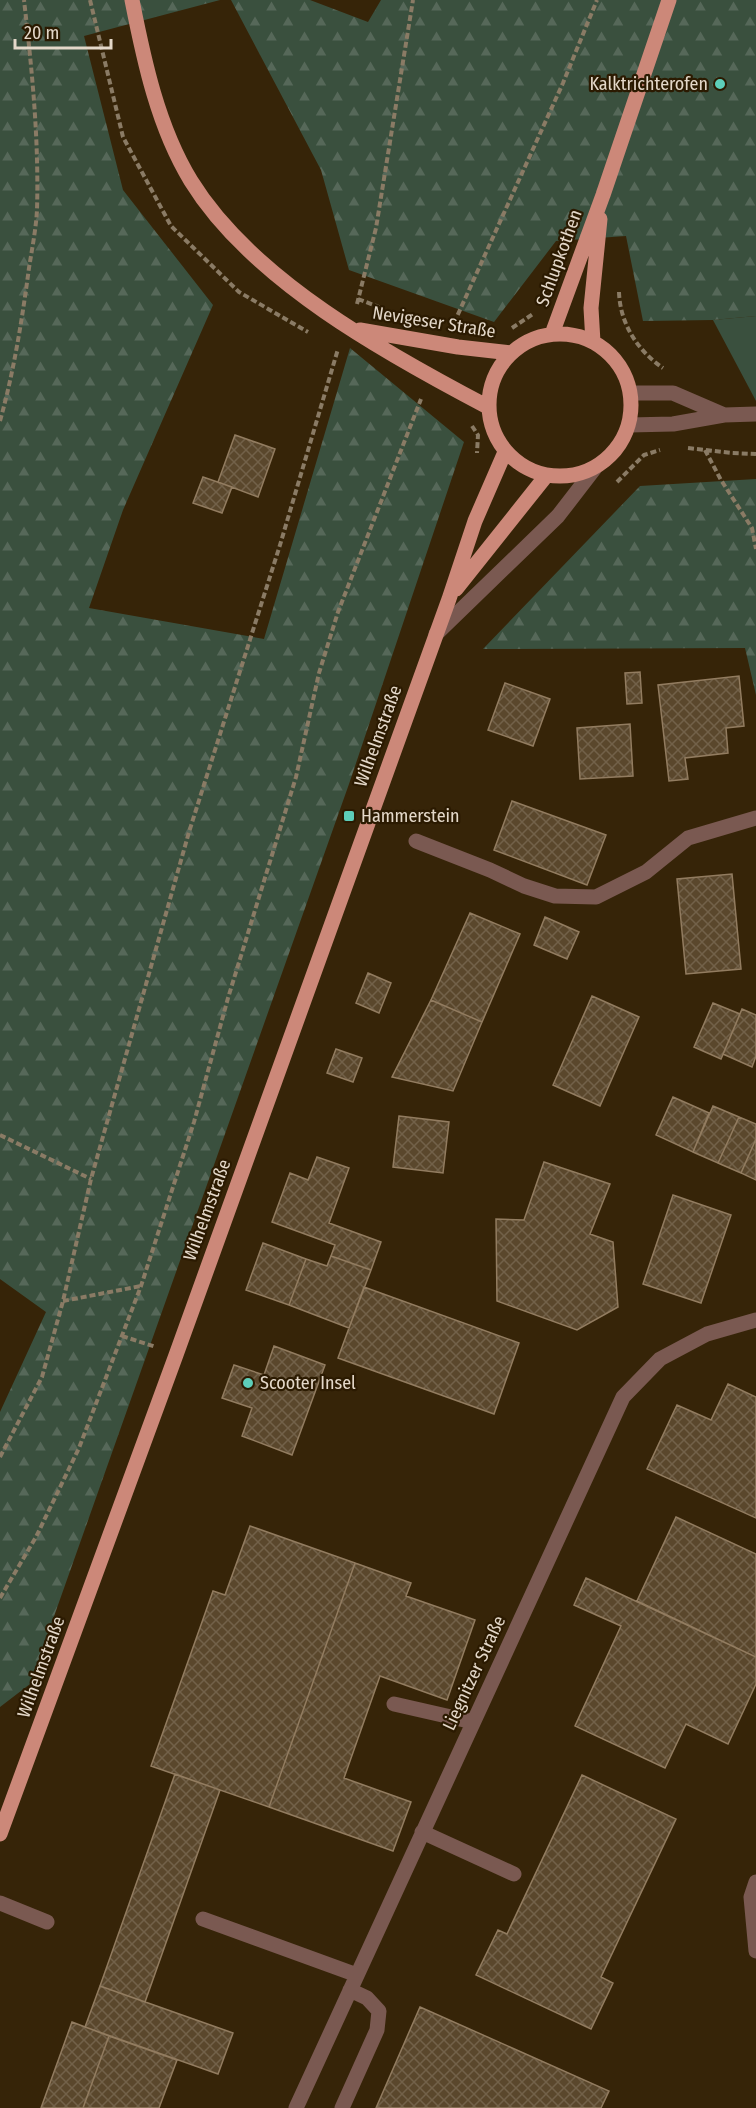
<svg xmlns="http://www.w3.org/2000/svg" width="756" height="2108" font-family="'Fira Sans Condensed',sans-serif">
  <defs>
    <pattern id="forest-firs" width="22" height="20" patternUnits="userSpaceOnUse" patternTransform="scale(1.5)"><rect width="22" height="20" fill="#3a503e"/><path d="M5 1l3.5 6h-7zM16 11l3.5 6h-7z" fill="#566859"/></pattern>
    <pattern id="building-cross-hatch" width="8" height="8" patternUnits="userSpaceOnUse" patternTransform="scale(1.5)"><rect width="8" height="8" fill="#5a472c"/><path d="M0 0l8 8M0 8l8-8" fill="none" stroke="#726149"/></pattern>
  </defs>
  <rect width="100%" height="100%" fill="#362408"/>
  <path fill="#3a503e" d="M 756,316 L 756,401 L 713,320 Z"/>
  <path fill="url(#forest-firs)" d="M 0,0 L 220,0 L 84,36 L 123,190 L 213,305 L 123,510 L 89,608 L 264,639 L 350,348 L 464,442 L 349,784 L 30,1684 L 0,1707 L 0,1412 L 46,1312 L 0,1279 Z
    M 231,0 L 310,0 L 368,22 L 381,0 L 756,0 L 756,316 L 713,320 L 643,321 L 626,236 L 556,241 L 494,322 L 349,270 L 321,170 Z
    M 756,479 L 756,695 L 745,648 L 483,649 L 640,486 Z"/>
  <path fill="url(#building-cross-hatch)" stroke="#927c60" stroke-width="1.5" d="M 235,435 L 275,449 L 258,497 L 218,482 Z
    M 203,477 L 232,487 L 222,513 L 193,503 Z
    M 640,672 L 642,703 L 627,704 L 625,673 Z
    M 739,676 L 744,726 L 726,728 L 728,753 L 685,758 L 688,779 L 669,781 L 658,685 Z
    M 505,683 L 550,699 L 533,746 L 488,730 Z
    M 630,724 L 633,776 L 580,779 L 577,728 Z
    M 512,801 L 606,835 L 587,885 L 494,850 Z
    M 732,874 L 741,969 L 686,974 L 677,879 Z
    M 470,913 L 520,934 L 482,1022 L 431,1000 Z
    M 545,917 L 579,932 L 567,959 L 534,945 Z
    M 368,973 L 391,983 L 379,1013 L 356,1003 Z
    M 592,996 L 639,1017 L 600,1106 L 553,1085 Z
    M 431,1000 L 482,1022 L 453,1091 L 392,1077 Z
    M 713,1003 L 740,1014 L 721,1059 L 694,1047 Z
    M 742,1009 L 756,1015 L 756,1056 L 752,1067 L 723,1054 Z
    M 336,1049 L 362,1058 L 353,1082 L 327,1073 Z
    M 673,1097 L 709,1113 L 693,1152 L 656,1135 Z
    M 713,1106 L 739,1117 L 718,1163 L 693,1152 Z
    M 399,1116 L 449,1122 L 443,1173 L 393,1167 Z
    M 739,1117 L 756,1124 L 756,1139 L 741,1173 L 718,1163 Z
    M 756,1139 L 756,1180 L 741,1173 Z
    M 317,1157 L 349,1168 L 329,1223 L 381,1242 L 371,1270 L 331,1256 L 335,1245 L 272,1222 L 290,1173 L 308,1180 Z
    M 544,1162 L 610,1184 L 590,1234 L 613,1242 L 618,1307 L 577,1330 L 497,1301 L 496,1219 L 524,1220 Z
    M 673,1195 L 731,1215 L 701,1303 L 643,1284 Z
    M 263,1243 L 306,1259 L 289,1305 L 246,1290 Z
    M 331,1256 L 371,1270 L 349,1328 L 289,1305 L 306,1259 L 327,1266 Z
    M 364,1287 L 519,1343 L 494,1414 L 338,1358 Z
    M 274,1346 L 325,1365 L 292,1455 L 242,1436 L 252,1408 L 222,1398 L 234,1365 L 264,1375 Z
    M 728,1384 L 756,1397 L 756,1518 L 647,1469 L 677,1405 L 711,1420 Z
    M 676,1517 L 756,1554 L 756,1657 L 637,1601 Z
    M 250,1526 L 355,1563 L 269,1807 L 151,1766 L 213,1591 L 225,1595 Z
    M 355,1563 L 411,1583 L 406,1596 L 475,1620 L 447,1700 L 380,1676 L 344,1778 L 411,1802 L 393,1851 L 269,1807 Z
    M 586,1578 L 756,1657 L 756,1684 L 728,1744 L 686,1724 L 665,1768 L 575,1726 L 621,1626 L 574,1605 Z
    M 175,1774 L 220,1790 L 145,2002 L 100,1986 Z
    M 582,1775 L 676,1819 L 601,1977 L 613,1983 L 591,2029 L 476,1975 L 498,1930 L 507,1934 Z
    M 100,1986 L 233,2033 L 218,2074 L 85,2027 Z
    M 420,2007 L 609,2091 L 601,2108 L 376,2108 Z
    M 72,2022 L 109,2036 L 83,2108 L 41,2108 Z
    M 109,2036 L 177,2060 L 159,2108 L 83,2108 Z"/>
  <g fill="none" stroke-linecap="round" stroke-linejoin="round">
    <path stroke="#8a7b65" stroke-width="4" stroke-dasharray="6 3" stroke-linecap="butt" d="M 90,0 L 123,137 L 171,226 L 239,292 L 308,332
      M 619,292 C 620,324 638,351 663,368
      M 358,299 L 379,307
      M 357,304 L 376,228 L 413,0
      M 454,323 L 563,83 L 597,0
      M 512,328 L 533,314
      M 0,421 C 14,371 22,320 29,268 C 32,249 36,229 37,210 C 39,139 32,70 24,0
      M 472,426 L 478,435 L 477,453
      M 688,448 L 732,453 L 756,454
      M 705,450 L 721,480 L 752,528 L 756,549
      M 617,482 L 644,455 L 660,450
      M 0,1135 L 91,1179
      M 63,1301 L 141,1286
      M 122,1336 L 156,1347
      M 0,1457 L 42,1377 L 63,1301 L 91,1179 L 189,832 L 280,545 L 338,349
      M 0,1598 L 36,1537 L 79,1448 L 141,1286 L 194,1122 L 228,998 L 296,777 L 319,673 L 338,612 L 421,399"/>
    <path stroke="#7a5951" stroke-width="15" d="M 631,393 L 673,393 L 724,415
      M 629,425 L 673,424 L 724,415 L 756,414
      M 436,634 L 558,516 L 595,468
      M 416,841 L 490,870 L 524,886 L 555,896 L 596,897 L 646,872 L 688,838 L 756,818
      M 394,1704 L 473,1722
      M 422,1832 L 514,1874
      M 756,1882 L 751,1897 L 756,1951
      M 0,1903 L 47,1922
      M 203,1919 L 357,1975
      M 296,2108 L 623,1397 L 660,1359 L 707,1334 L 756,1320
      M 342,2108 L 377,2030 L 379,2011 L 367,1998 L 350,1990"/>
    <path stroke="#cc8879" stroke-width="15" d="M 132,0 C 144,61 158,127 191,181 C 252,280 387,354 488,407
      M 360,330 L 458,347 L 511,353
      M489 405a71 71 0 1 1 142 0a71 71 0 1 1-142 0Z
      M 552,334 L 603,195 L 669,0
      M 593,342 L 591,308 L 600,219
      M 456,589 L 546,476
      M 0,1834 L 176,1355 L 449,599 L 475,521 L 505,452"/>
  </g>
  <g fill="#5dceb9" stroke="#2b1a01" stroke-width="2">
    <circle cx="720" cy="84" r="6"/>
    <rect x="343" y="810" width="12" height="12" rx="3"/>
    <circle cx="248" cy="1383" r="6"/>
  </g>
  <g text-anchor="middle" stroke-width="4.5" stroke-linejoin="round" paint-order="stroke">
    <g font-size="18" fill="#e4d8c9" stroke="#2b1a01" text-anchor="start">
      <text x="708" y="90" text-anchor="end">Kalktrichterofen</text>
      <text x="361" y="822">Hammerstein</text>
      <text x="260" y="1389">Scooter Insel</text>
    </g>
    <g font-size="18" fill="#e4d8c9" stroke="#2b1a01">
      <text transform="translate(559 258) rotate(-70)" y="6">Schlupkothen</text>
      <text transform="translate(434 322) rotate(9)" y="6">Nevigeser Straße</text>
      <text transform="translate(378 736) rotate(-70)" y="6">Wilhelmstraße</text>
      <text transform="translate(207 1210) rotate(-70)" y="6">Wilhelmstraße</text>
      <text transform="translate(41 1667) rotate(-70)" y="6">Wilhelmstraße</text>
      <text transform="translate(474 1673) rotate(-65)" y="6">Liegnitzer Straße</text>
    </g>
  </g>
  <path d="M15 39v9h96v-9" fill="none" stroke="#e4d8c9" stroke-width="3"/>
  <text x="24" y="39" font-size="18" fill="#e4d8c9" stroke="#2b1a01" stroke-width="4.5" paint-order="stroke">20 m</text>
</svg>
